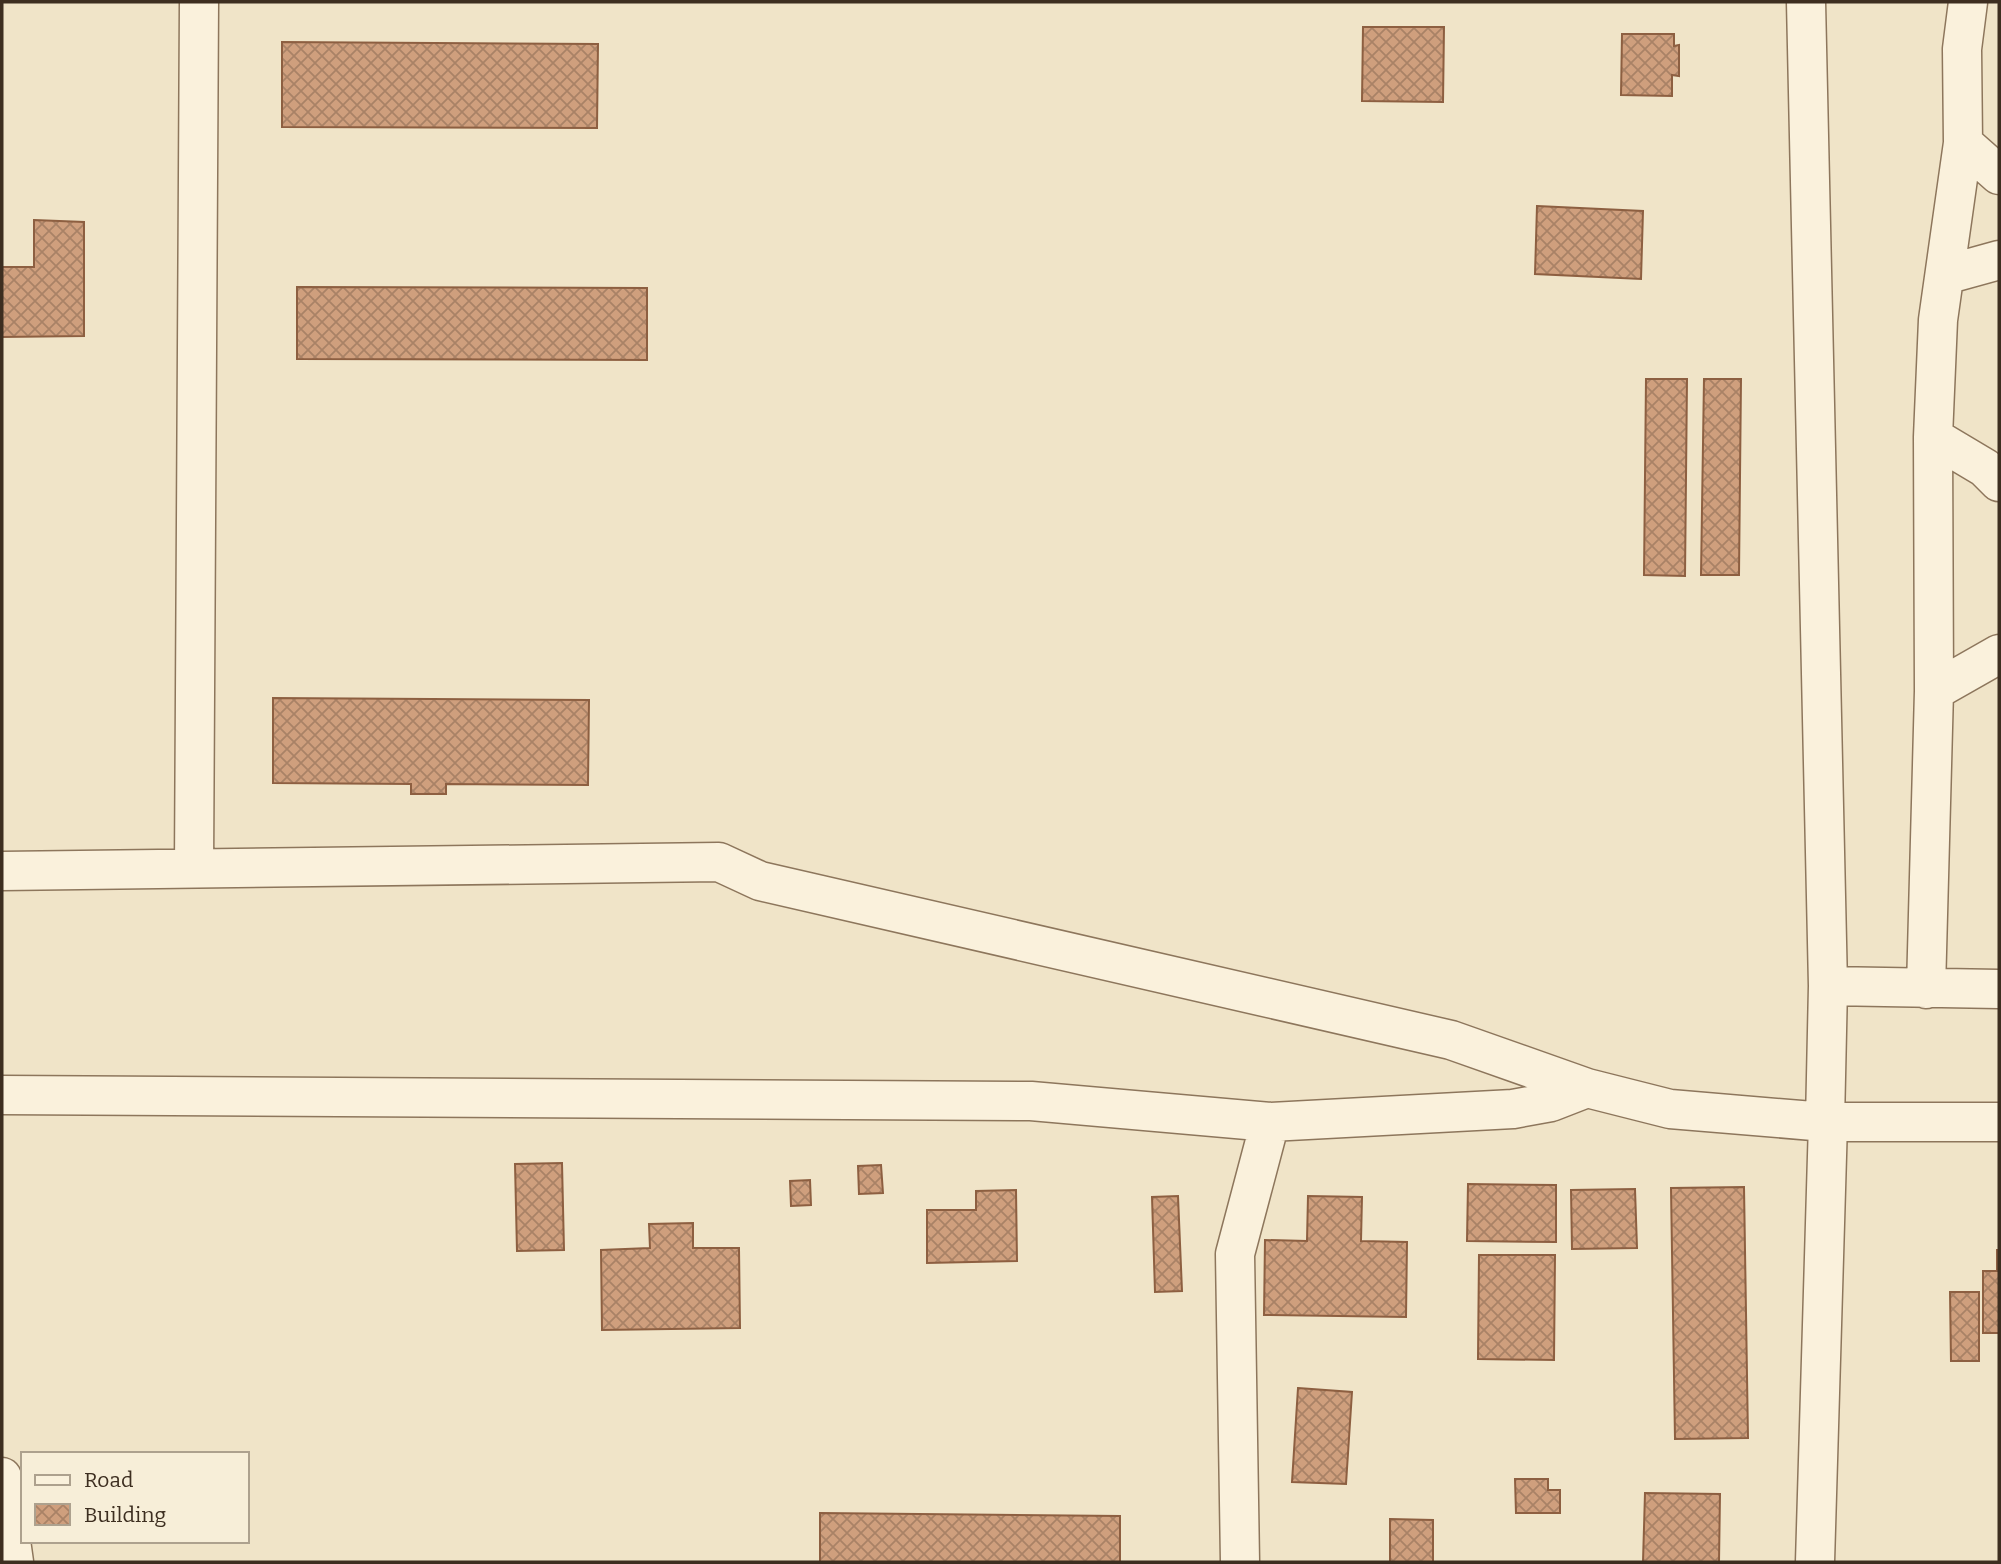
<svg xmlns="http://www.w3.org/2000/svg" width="2001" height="1564" font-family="Bitter,serif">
  <defs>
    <pattern id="building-cross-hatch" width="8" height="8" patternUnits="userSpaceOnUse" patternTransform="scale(1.75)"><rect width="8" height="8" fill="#cf9f7d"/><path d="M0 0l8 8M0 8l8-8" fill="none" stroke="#a98266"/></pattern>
  </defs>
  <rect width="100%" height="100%" fill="#f0e4c8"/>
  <path fill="url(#building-cross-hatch)" stroke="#8d5f41" stroke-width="2" d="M 1363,27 L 1444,27 L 1443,102 L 1362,101 Z
    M 1622,34 L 1674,34 L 1674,46 L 1679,45 L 1679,76 L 1672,75 L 1672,96 L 1621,95 Z
    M 282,42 L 598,44 L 597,128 L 282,127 Z
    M 1537,206 L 1643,211 L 1641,279 L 1535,274 Z
    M 34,220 L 84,222 L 84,336 L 2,337 L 2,267 L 34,267 Z
    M 297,287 L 647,288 L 647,360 L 297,359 Z
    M 1646,379 L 1687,379 L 1685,576 L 1644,575 Z
    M 1704,379 L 1741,379 L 1739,575 L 1701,575 Z
    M 273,698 L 589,700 L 588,785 L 446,784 L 446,794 L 411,794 L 411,784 L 273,783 Z
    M 562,1163 L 564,1250 L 517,1251 L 515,1164 Z
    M 881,1165 L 883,1193 L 859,1194 L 858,1166 Z
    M 810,1180 L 811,1205 L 791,1206 L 790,1181 Z
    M 1468,1184 L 1556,1185 L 1556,1242 L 1467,1241 Z
    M 1744,1187 L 1748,1438 L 1675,1439 L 1671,1188 Z
    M 1635,1189 L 1637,1248 L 1572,1249 L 1571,1190 Z
    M 1016,1190 L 1017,1261 L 927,1263 L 927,1210 L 976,1210 L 976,1191 Z
    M 1178,1196 L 1182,1291 L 1155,1292 L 1152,1197 Z
    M 1308,1196 L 1362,1197 L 1361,1241 L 1407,1242 L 1406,1317 L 1264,1315 L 1265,1240 L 1307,1241 Z
    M 693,1223 L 693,1248 L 739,1248 L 740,1328 L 602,1330 L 601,1250 L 650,1248 L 649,1224 Z
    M 1997,1250 L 1999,1250 L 1999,1333 L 1983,1333 L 1983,1271 L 1997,1271 Z
    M 1479,1255 L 1555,1255 L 1554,1360 L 1478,1359 Z
    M 1950,1292 L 1979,1292 L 1979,1361 L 1951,1361 Z
    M 1298,1388 L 1352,1392 L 1346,1484 L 1292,1482 Z
    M 1515,1479 L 1548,1479 L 1548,1490 L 1560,1490 L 1560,1513 L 1516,1513 Z
    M 1645,1493 L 1720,1494 L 1719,1562 L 1643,1562 Z
    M 820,1513 L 1120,1516 L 1120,1562 L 820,1562 Z
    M 1390,1519 L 1433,1520 L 1433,1562 L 1390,1562 Z"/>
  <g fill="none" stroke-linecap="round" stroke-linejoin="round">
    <g stroke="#8d765c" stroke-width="41">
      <path id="minor" d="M 1806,2 L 1828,986 L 1825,1122
        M 1968,2 L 1962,49 L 1963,143 L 1999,175
        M 1945,275 L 1999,260
        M 1933,437 L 1985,468 L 1999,482
        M 1934,691 L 1999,654
        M 194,867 L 199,2
        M 2,871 L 719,862 L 760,881 L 1451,1040 L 1587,1088 L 1670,1109 L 1825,1122 L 1999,1122
        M 1828,986 L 1999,989
        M 1926,989 L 1934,691 L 1933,437 L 1938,320 L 1963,143
        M 2,1095 L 1031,1101 L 1270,1122 L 1513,1109 L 1551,1102 L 1587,1088
        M 2,1477 L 14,1562
        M 1240,1562 L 1235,1254 L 1270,1122
        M 1815,1562 L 1828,1122"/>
    </g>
    <use href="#minor" stroke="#faf1dc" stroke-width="38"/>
  </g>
  <rect width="2001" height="1564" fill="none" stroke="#3d2e20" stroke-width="7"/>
  <rect x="21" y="1452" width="228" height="91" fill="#f7eed8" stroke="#ada18e" stroke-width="2"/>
  <rect x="35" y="1475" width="35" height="10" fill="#faf1dc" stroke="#ada18e" stroke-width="2"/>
  <text x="84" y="1487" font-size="21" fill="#3d2e20">Road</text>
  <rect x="35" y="1504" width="35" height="21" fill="url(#building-cross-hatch)" stroke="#ada18e" stroke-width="2"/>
  <text x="84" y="1522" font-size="21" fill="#3d2e20">Building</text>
</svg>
